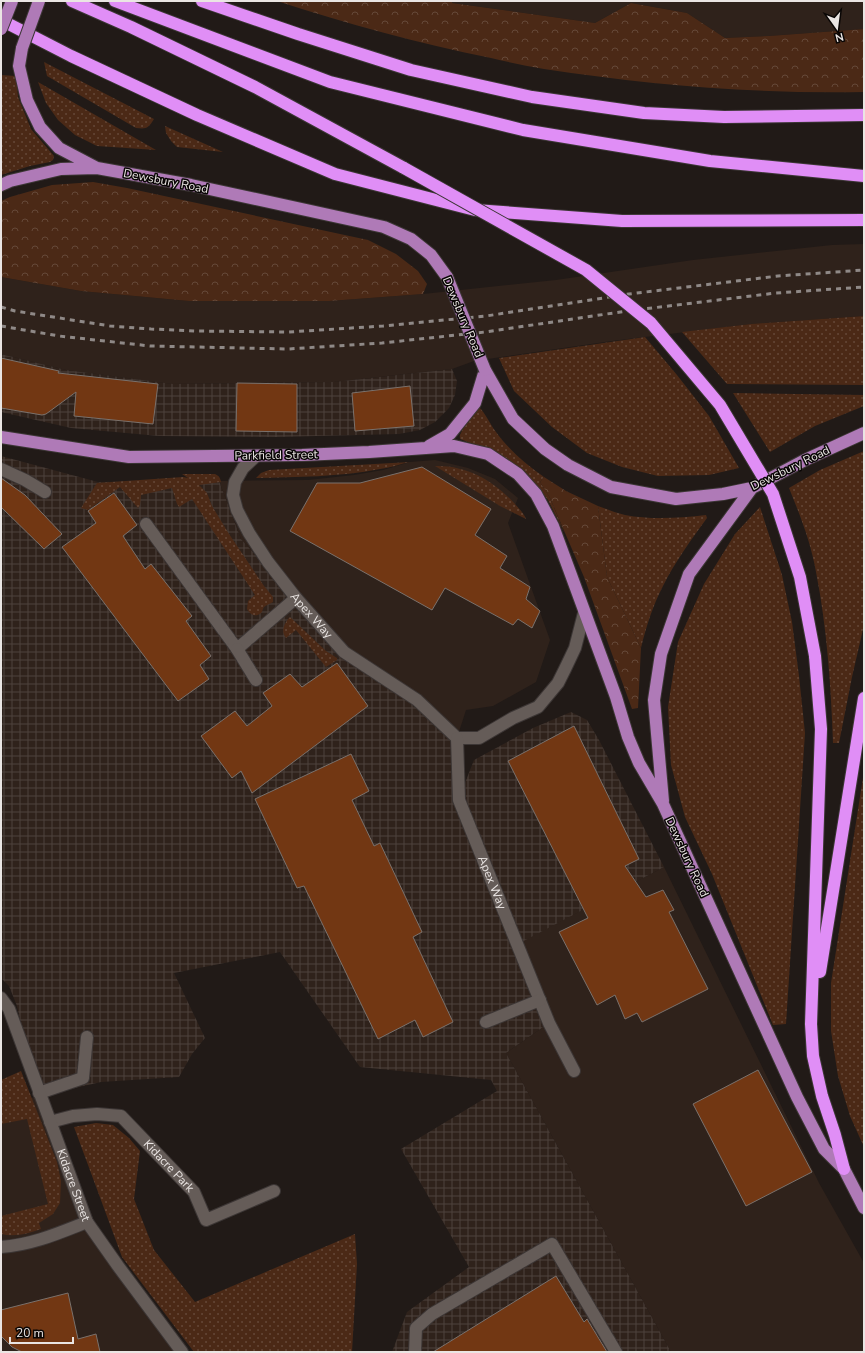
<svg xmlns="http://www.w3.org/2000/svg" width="865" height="1353" font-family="'Nunito Sans',sans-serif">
  <defs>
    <pattern id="industrial-grid" width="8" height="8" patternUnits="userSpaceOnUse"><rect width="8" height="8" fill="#2f221b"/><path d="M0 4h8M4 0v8" fill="none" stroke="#4d423c"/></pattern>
    <pattern id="green-dots" width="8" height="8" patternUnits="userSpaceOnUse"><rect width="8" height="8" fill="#4b2916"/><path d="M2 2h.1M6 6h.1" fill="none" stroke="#654838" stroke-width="1.8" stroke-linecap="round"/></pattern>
    <pattern id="forest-crowns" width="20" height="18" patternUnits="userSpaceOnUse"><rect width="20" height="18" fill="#4b2916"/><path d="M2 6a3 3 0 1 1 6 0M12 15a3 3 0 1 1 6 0" fill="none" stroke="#654838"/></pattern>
  </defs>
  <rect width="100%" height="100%" fill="#211a17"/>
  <path fill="#2f221b" d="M 452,1 L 864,1 L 864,29 L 769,36 L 725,38 L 687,13 L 631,3 L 595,23 L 452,3 Z
    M 864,244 L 864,316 L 751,324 L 612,341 L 474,361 L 452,369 L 334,382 L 172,384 L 66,370 L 1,354 L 1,277 L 81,291 L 189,301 L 329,301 L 423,294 L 556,280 L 693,260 L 832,245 Z
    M 435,460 L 468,468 L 495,479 L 518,498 L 508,523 L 550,640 L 536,682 L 493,706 L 466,710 L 457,738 L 344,652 L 241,539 L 219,481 L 308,480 L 354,475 L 383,470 L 410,462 Z
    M 664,867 L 819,1183 L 864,1263 L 864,1352 L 671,1352 L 506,1053 L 549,1023 L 517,944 Z
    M 40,1096 L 87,1222 L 182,1352 L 1,1352 L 1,1110 L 31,1098 Z"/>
  <path fill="url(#industrial-grid)" d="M 1,354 L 66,370 L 173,384 L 334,382 L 452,369 L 457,381 L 455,395 L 449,408 L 435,422 L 420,430 L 399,434 L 275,437 L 159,436 L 71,428 L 1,412 Z
    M 1,456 L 98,482 L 219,481 L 241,539 L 344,652 L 457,738 L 459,798 L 474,760 L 533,728 L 571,712 L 587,720 L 599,740 L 664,867 L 518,944 L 549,1023 L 506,1053 L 671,1352 L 392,1352 L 407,1312 L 469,1267 L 401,1149 L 497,1091 L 491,1080 L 360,1067 L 280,952 L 174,973 L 205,1038 L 192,1054 L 179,1077 L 101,1082 L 40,1096 L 31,1069 L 17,1006 L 9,986 L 1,978 Z"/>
  <path fill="url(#green-dots)" d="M 44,62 L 154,119 C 148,129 146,129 136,128 L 47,76 Z
    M 1,75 L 16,76 L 18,97 L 31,129 L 54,156 L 53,160 L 50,162 L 30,166 L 1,175 Z
    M 38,82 L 156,150 L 97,146 L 75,135 L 58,120 L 46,103 Z
    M 165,126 L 223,152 L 177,147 L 171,141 L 166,133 Z
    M 864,316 L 864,385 L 727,384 L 682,332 L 751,324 Z
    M 645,337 L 677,375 L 709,416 L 739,468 L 709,475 L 658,476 L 622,467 L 587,453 L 552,427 L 514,391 L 499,358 Z
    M 733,393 L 864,395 L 864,406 L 815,426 L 770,452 Z
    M 479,407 C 486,414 490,424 496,432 C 510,451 526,464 544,477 L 540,482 L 550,498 L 565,534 L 548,500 L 537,486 L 489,450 L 460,439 C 460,436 459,436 461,433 C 463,428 476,409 479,407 Z
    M 864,451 L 864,625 L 852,677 L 839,743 L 833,743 C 831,686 827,628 816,572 C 811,543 800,515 789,488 L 820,470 Z
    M 410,462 C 400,464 390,468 380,469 C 339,477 297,477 256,478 L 261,473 L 269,470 Z
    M 435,466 C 467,465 494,481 515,504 C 519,509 524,513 526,519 L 500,506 Z
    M 182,474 L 215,474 C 219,476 220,477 221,482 L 199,485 L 207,493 L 212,506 L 229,534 L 264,586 L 273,597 L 273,602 C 270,604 266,605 264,607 C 262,610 263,611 261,613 C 255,618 250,614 247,609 L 248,601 L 255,595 L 192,499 L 179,507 L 177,504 L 172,488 L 141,495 L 140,505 L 138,508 L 120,487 L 88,510 L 81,508 L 97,483 L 183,477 L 188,478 Z
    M 598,506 C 607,509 616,513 625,515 C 651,520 680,518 706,515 L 707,518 C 691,540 675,562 663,586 C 653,605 646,627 641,648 L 607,577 Z
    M 760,507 L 782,575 L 792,622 L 799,676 L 805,733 L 786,1024 L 773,1025 L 712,874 L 685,817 L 671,765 L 668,707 L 678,642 L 704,584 L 735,534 Z
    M 290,617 L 326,651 L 337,658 L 337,660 L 326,667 L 296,630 L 286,638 C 280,631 285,622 290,617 Z
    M 864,771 L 864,1147 L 850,1116 L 838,1076 L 831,1031 L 831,983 Z
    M 21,1071 L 57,1162 L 61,1181 L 60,1203 L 53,1214 L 39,1223 L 41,1229 C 27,1234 15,1237 1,1234 L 1,1216 L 48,1204 L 27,1119 L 1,1124 L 1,1080 Z
    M 96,1123 L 113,1125 L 129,1138 L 140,1151 L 134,1199 L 154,1250 L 195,1302 L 355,1234 L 357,1264 L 352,1352 L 194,1352 L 122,1257 L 74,1127 Z"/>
  <path fill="url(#forest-crowns)" d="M 277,1 L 452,1 L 452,3 L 595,23 L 631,3 L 687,13 L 725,38 L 769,36 L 864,29 L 864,92 C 757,94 649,85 544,69 C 526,66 508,62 491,58 C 417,43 348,24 277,1 Z
    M 93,182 L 127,188 L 368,240 L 396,254 L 418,271 L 427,284 L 423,294 L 329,301 L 189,301 L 81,291 L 1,277 L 1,201 L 10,197 L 52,185 Z
    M 544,477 L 566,491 L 598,506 L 607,577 L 641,648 L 638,708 L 632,709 L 584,577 L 550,498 L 540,482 Z"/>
  <path fill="#723713" stroke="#7a716c" d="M 1,358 L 59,371 L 58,373 L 158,384 L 153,424 L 74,416 L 76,392 L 46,414 L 42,415 L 1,408 Z
    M 237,383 L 297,384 L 297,432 L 236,431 Z
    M 410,386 L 414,426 L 355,431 L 352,393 Z
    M 422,467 L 491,509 L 475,535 L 507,556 L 500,568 L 530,587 L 526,599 L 540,611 L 532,628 L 518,619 L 513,625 L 445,588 L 432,610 L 290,531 L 317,483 L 360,483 Z
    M 1,478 L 25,495 L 62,534 L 44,549 L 1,507 Z
    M 114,493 L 137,525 L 123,536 L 145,569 L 151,564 L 192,616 L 186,621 L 211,656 L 200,665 L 209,679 L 178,701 L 62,547 L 96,523 L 88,511 Z
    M 337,663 L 368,706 L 252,793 L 241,771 L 232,778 L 201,736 L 235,711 L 247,726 L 272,706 L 263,693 L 290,674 L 302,687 Z
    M 574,726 L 639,859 L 625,866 L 646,897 L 663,890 L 674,910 L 669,912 L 708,989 L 642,1022 L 637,1013 L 625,1019 L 615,995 L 597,1005 L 559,932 L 588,918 L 508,761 Z
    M 351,754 L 369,791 L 352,800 L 374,846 L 380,843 L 422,932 L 413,937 L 453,1022 L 423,1037 L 415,1020 L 378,1039 L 304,886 L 297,888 L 255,799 Z
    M 758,1070 L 812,1172 L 746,1206 L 693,1104 Z
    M 556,1276 L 584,1322 L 587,1319 L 607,1352 L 433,1352 Z
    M 68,1293 L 78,1339 L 96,1334 L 100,1352 L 22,1352 L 12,1347 L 1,1336 L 1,1310 Z"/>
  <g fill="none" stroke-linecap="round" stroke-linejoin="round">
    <g stroke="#3c3635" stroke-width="14">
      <g id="lane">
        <path d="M 1,469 L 25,480 L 45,492"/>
        <path d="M 146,524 L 237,649 L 296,598"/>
        <path d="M 237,649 L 256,680"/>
        <path d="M 39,1093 L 83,1078 L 87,1037"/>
        <path id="s1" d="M 50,1122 L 73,1116 L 97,1114 L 121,1116 L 194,1192 L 206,1220 L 274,1191"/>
        <path d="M 1,1247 C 32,1245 59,1233 87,1222"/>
        <path d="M 415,1352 L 416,1328 L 432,1314 L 552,1244 L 616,1352"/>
      </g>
    </g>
    <g stroke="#3c3635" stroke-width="14">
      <g id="street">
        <path id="s2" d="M 256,456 L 243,468 L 235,482 L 233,495 L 237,510 L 249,533 L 268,562 L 296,598 L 344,652 L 417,700 L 457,738 L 479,738 L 513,718 L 538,707 L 558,683 L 565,669 L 575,648 L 584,613"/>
        <path id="s3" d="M 457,738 L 459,800 L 549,1023 L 574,1071"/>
        <path id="s4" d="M 1,998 L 9,1009 L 87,1222 L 118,1266 L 182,1352"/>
        <path d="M 486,1022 L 540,1000"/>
      </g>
    </g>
    <g stroke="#3c3635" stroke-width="14">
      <path id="primary" d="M 22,48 L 19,66 L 27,100 L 40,127 L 59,148 L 97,168 L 191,185 L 384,227 L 411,239 L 431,255 L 447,277
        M 1,185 L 10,181 L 61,169 L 96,168
        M 485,370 L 513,419 L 545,449 L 568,465 L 611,487 L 676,499 L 723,494 L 752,488 L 805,460 L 864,433
        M 1,437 L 129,457 L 302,455 L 369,452 L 454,446 L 488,454 L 518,474 L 536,494 L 553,526 L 616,697 L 628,737 L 639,763 L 663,804 L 797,1097 L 824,1149 L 844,1169 L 864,1208
        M 429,446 L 450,434 L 475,403 L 485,370
        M 663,801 L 654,700 L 661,654 L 689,574 L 752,488"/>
    </g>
    <g stroke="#3c3635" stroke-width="14">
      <path id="highway" d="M 72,1 L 131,27 L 255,87 L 404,168
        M 115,1 L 330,82 L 523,130 L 710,161 L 864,176
        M 202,1 L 298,34 L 411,70 L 532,97 L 644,113 L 724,117 L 864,115
        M 1,20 L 71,56 L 197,115 L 335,174 L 475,210 L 622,221 L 864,220
        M 815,656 L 821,729 L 811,1024 L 813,1056 L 822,1096 L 835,1135 L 844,1169
        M 820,972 L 864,698"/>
    </g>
    <use href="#lane" stroke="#655c58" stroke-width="12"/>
    <use href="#street" stroke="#655c58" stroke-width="12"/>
    <use href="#primary" stroke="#af7ab7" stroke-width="12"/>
    <use href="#highway" stroke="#e08ef6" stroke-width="12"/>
    <path stroke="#8f8987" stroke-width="3" stroke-dasharray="5 5" stroke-linecap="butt" d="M 1,307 L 15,311 L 110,326 L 151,329 L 195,331 L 289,332 L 383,326 L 486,316 L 629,294 L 778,276 L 864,270
      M 1,326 L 59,336 L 150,346 L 288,349 L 382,343 L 485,332 L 627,311 L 776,293 L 864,287"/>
    <g stroke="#3c3635" stroke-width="14" stroke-linecap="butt">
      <path id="primary-bridge" d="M 1,29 L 12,1
        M 22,48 L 39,1
        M 447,277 L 485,370"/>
    </g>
    <g stroke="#3c3635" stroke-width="14" stroke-linecap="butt">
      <path id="highway-bridge" d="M 404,168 L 586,270 L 651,323 L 720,405 L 773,494 L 800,577 L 815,656"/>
    </g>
    <use href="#primary-bridge" stroke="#af7ab7" stroke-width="12"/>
    <use href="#highway-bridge" stroke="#e08ef6" stroke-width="12"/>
  </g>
  <g text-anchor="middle" stroke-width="3" stroke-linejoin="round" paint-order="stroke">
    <g font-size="12" fill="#eae5e3" stroke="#090605">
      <text transform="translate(166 181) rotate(11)" y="4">Dewsbury Road</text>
      <text transform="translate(463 317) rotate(67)" y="4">Dewsbury Road</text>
      <text transform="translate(276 455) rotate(-1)" y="4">Parkfield Street</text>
      <text transform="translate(790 468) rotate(-26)" y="4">Dewsbury Road</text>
      <text dy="4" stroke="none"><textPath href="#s2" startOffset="192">Apex Way</textPath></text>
      <text transform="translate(687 857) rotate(65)" y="4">Dewsbury Road</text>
      <text dy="4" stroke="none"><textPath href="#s3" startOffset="151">Apex Way</textPath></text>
      <text dy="4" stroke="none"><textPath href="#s1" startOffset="141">Kidacre Park</textPath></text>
      <text dy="4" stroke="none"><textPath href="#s4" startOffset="201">Kidacre Street</textPath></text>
    </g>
  </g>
  <rect width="865" height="1353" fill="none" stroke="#eae5e3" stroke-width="4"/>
  <g transform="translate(837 28) rotate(166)" stroke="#090605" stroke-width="3" paint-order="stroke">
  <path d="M0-3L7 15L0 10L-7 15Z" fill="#eae5e3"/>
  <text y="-6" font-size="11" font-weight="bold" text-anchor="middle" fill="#eae5e3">N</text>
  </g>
  <path d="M10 1337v6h63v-6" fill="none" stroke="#eae5e3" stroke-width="2"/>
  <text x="16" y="1337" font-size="12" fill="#eae5e3" stroke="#090605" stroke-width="3" paint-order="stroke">20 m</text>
</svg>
